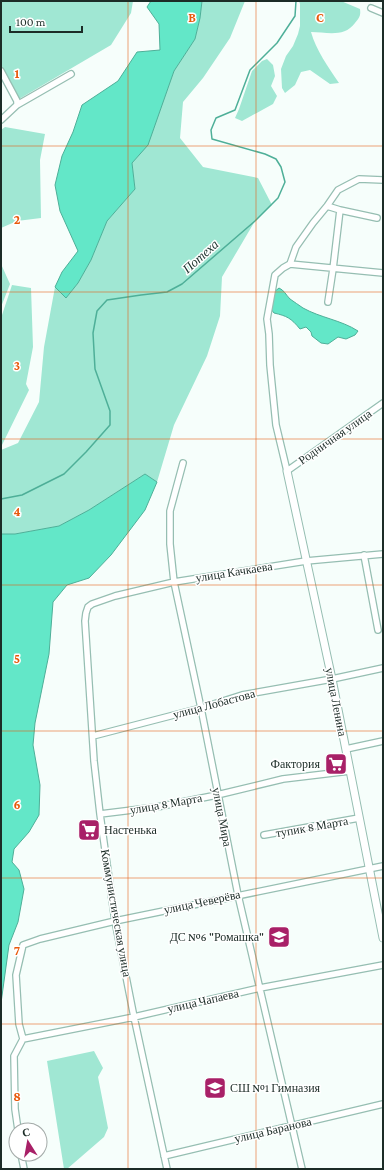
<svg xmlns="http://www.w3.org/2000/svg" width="384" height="1170" font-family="'Crimson Pro',serif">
  <rect width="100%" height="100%" fill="#f6fefb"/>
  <path fill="#a0e7d3" d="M 1,1 L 133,1 L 131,13 L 111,45 L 19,99 L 1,65 Z
    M 202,1 L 245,1 L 230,38 L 203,78 L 183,102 L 180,138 L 203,167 L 258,178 L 272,205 L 255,221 L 222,277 L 220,316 L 207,356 L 174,425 L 157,482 L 145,474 L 89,510 L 59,526 L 15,534 L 1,534 L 1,450 L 18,443 L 39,402 L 44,347 L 55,287 L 66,298 L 78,283 L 91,260 L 107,221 L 135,189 L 132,163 L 148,144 L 174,71 L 195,39 L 200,18 Z
    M 299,1 L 341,1 L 360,9 C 361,16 359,18 355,23 C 344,38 326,32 311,32 C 316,50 328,67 339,83 L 330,84 L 310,70 L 301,72 L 295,85 L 285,93 L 282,88 L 281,69 L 286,56 L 293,46 L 298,34 L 300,26 L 300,4 Z
    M 267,59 L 273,65 L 275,76 L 271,86 L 277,96 L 273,104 L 242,121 L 235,118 L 239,109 L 252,71 L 262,61 Z
    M 5,127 L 45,134 L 40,160 L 41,218 L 17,221 L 1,228 L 1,130 Z
    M 1,264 L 10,284 L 1,307 Z
    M 12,285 L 31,288 L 33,347 L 26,384 L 29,390 L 2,445 L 1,445 L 1,318 Z
    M 94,1051 L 103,1068 L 98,1077 L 108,1128 L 104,1137 L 67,1169 L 64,1169 L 47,1061 Z"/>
  <path fill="#63e7c8" stroke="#4eaf98" d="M 151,1 L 202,1 L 200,18 L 195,39 L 174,71 L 148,145 L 132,163 L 135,189 L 107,221 L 91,260 L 78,283 L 66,298 L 55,287 L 62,272 L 78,251 L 60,211 L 55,185 L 62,156 L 73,132 L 82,105 L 118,81 L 137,52 L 160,50 L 159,24 L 147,7 Z
    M 279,288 C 284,290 286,295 290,299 C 294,302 299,305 303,308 C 321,318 341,320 358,331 L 355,335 L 346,339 L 338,337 L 328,344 L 321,343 L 312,336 L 311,332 L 306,327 L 300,329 C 291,318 287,316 274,313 L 271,309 L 274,292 Z
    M 145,474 L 157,482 L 145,510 L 111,555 L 89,578 L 67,585 L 53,602 L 49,654 L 35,723 L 33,745 L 40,785 L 39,815 L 29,832 L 14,849 L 12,862 L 19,870 L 24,889 L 18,922 L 9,945 L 1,1003 L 1,534 L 15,534 L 59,526 L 89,510 Z"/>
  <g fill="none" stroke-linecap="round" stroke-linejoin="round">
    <path stroke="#4eaf98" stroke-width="1.5" d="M 1,499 L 22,495 L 64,474 L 86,452 L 110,425 L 110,411 L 95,369 L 93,333 L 97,311 L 107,300 L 141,295 L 167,292 L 182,284 L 255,221 L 278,198 L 285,182 L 281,167 L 276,159 L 265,154 L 212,139 L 211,130 L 216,118 L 235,110 L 250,70 L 277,43 L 295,16 L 296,1"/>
    <g stroke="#96beb2" stroke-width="8">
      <path id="minor" d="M 371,8 L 383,13
        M 1,71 L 17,101 L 17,105
        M 1,120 L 17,105 L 71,74
        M 327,206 L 340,210 L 377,218
        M 290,264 L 296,247 L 313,223 L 327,206 L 338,190 L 359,179 L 383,180
        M 383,273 L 290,264 L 283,268 L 275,275 L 267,319 L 269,334 L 270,365 L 276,425 L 287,471 L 383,403
        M 328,302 L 333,269 L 340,210
        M 183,463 L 170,511 L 170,544 L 174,582 L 201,708 L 238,895 L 302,1169
        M 364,555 L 378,630
        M 93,736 L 201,708 L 242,695 L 332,679 L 383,668
        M 346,749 L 383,741
        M 100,814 L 157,807 L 217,795 L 283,779 L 350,771
        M 264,835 L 359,818
        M 23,1039 L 134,1017 L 260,988 L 383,965
        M 18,1130 L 15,1109 L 14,1056 L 23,1039 L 19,1024 L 16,975 L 23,945 L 40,939 L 115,921 L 383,866
        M 21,1154 L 24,1169
        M 164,1156 L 383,1104
        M 167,1169 L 134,1017 L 115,921 L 100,814 L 94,761 L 85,621 L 86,613 L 88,607 L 92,604 L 115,596 L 174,582 L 306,561 L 383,554"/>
    </g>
    <g stroke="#96beb2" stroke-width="9">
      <path id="tertiary" d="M 287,471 L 332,679 L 383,938"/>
    </g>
    <use href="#minor" stroke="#fff" stroke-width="5.5"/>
    <use href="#tertiary" stroke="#fff" stroke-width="7"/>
  </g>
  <path fill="none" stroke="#e8590c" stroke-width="1" stroke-opacity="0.55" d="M 128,1 L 128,1169M 256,1 L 256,1169M 1,146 L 383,146M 1,292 L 383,292M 1,439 L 383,439M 1,585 L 383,585M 1,731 L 383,731M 1,878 L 383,878M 1,1024 L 383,1024"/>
  <defs>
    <g id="supermarket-square" transform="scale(1.15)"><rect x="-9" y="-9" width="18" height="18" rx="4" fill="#a82067" stroke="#fff"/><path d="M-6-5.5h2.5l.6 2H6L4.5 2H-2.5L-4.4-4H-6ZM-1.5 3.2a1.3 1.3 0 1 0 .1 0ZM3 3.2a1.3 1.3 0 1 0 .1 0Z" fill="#fff"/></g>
    <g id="school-square" transform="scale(1.15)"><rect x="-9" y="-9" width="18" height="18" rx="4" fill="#a82067" stroke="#fff"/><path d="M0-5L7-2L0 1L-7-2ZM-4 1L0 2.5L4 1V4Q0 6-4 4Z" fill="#fff"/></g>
  </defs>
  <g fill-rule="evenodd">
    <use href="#supermarket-square" x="336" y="764"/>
    <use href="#supermarket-square" x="89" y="830"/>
    <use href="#school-square" x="279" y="937"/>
    <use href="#school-square" x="215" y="1088"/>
  </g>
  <g text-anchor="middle" stroke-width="3" stroke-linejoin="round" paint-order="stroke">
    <g font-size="12" fill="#1c2c27" stroke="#fff">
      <text transform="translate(335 437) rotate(-35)" y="4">Родничная улица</text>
      <text transform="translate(234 572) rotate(-9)" y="4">улица Качкаева</text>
      <text transform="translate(336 702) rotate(79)" y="4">улица Ленина</text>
      <text transform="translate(214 704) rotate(-15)" y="4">улица Лобастова</text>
      <text transform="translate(166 804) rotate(-10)" y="4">улица 8 Марта</text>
      <text transform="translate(222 817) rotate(79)" y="4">улица Мира</text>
      <text transform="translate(312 827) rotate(-10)" y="4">тупик 8 Марта</text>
      <text transform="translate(202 902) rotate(-12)" y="4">улица Чеверёва</text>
      <text transform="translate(116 913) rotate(80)" y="4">Коммунистическая улица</text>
      <text transform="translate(203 1001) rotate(-13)" y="4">улица Чапаева</text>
      <text transform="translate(273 1130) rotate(-13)" y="4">улица Баранова</text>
    </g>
    <g font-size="12" fill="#1c2c27" stroke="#fff" text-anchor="end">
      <text x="320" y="768">Фактория</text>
      <text x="104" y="834" text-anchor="start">Настенька</text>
      <text x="264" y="941">ДС №6 "Ромашка"</text>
      <text x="230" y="1092" text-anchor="start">СШ №1 Гимназия</text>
    </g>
    <g font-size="13" font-style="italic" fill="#19302a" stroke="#fff">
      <text transform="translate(200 256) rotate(-42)" y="5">Потеха</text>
    </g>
  </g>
  <g font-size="13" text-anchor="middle" font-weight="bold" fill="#e8590c" stroke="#fff" stroke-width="3" stroke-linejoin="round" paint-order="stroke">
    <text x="192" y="22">B</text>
    <text x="320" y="22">C</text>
    <text x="17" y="78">1</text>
    <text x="17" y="224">2</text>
    <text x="17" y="370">3</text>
    <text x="17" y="516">4</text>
    <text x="17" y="663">5</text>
    <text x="17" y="809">6</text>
    <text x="17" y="955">7</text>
    <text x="17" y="1101">8</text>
  </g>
  <rect width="384" height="1170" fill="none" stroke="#1c2c27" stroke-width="4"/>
  <g transform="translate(28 1142) rotate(349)"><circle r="19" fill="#ffffff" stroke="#a4aba9"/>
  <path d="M0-3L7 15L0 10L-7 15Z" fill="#a82067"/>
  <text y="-6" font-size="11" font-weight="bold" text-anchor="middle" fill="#1c2c27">С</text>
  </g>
  <path d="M10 26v6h72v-6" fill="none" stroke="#1c2c27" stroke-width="2"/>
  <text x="16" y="26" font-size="12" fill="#1c2c27" stroke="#ffffff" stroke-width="3" paint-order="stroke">100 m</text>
</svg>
